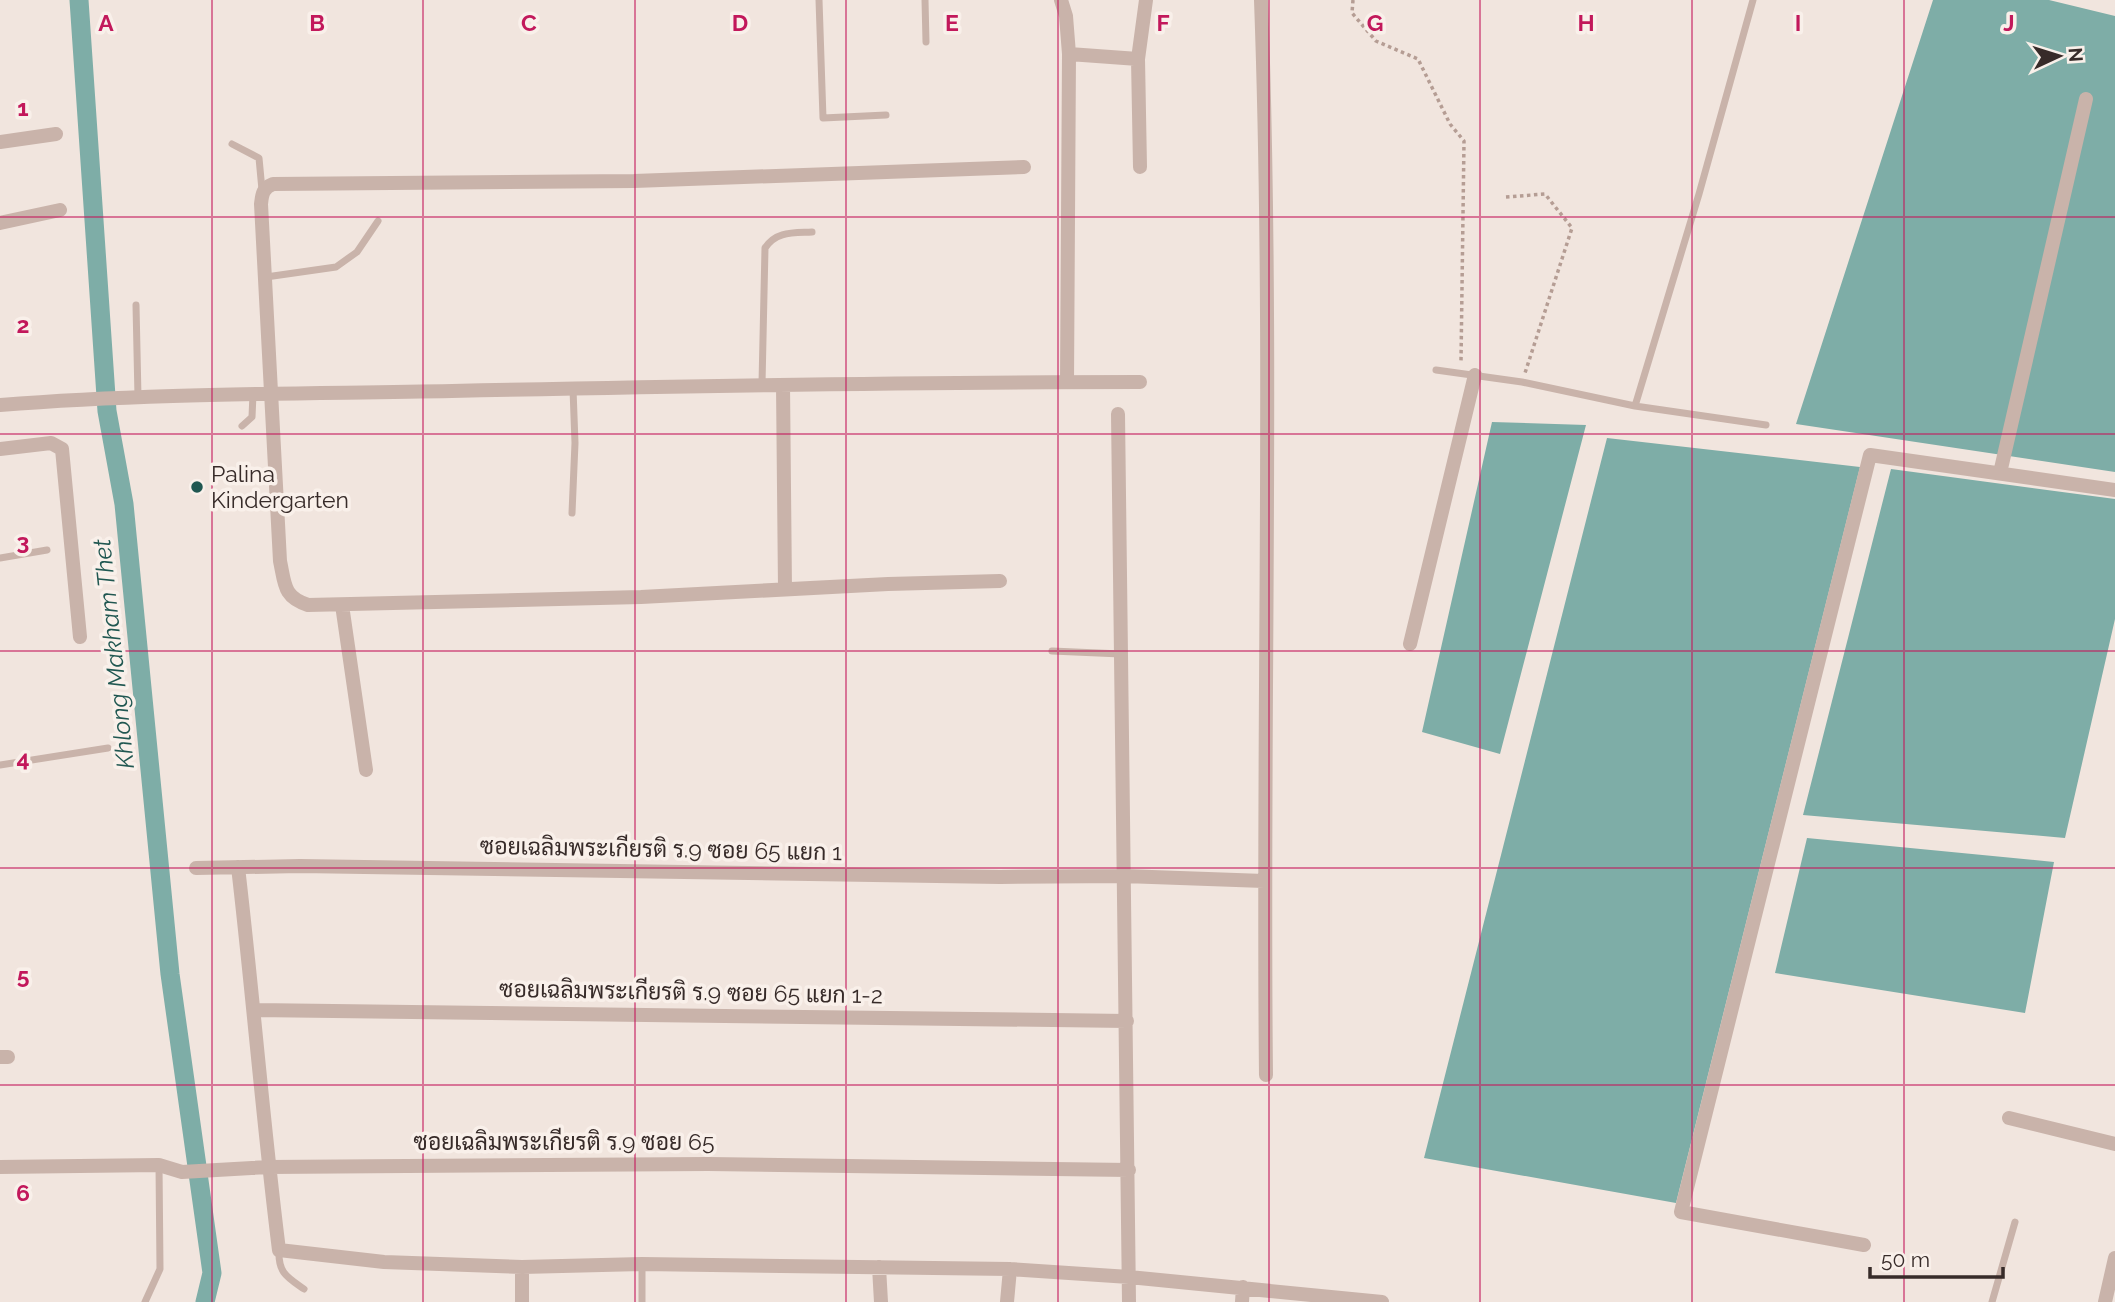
<svg xmlns="http://www.w3.org/2000/svg" width="2115" height="1302" font-family="Raleway,Sarabun,sans-serif">
  <rect width="100%" height="100%" fill="#f1e5de"/>
  <path fill="#7eada7" d="M 1933,0 L 2049,0 L 2115,16 L 2115,472 L 1796,424 Z
    M 1492,422 L 1586,425 L 1500,754 L 1422,732 Z
    M 1607,438 L 1860,467 L 1676,1203 L 1424,1158 Z
    M 1891,469 L 2115,499 L 2115,619 L 2065,838 L 1803,815 Z
    M 1807,838 L 2054,862 L 2025,1013 L 1775,973 Z"/>
  <g fill="none" stroke-linecap="round" stroke-linejoin="round">
    <path stroke="#7eada7" stroke-width="19" d="M 79,0 L 107,411 L 124,504 L 170,974 L 212,1273 L 205,1302"/>
    <path stroke="#b59d94" stroke-width="3.5" stroke-dasharray="3.5 3.5" stroke-linecap="butt" d="M 1353,0 L 1352,13 L 1376,41 L 1418,59 L 1450,124 L 1464,141 L 1461,361
      M 1506,197 L 1545,194 L 1572,228 L 1525,373"/>
    <path stroke="#c9b3aa" stroke-width="7" d="M 819,0 L 823,118 L 886,115
      M 925,0 L 926,42
      M 232,144 L 259,158 L 262,190
      M 266,277 L 336,267 L 357,252 L 378,221
      M 136,305 L 138,397
      M 1436,370 L 1522,382 L 1635,406 L 1766,425
      M 762,384 L 765,248 C 776,231 793,233 812,232
      M 1635,406 L 1699,194 L 1753,0
      M 242,426 L 252,417 L 253,394
      M 572,513 L 575,443 L 573,389
      M 0,558 L 47,550
      M 1052,651 L 1121,654
      M 0,765 L 108,748
      M 279,1250 C 278,1273 287,1277 304,1289
      M 642,1264 L 642,1302
      M 145,1302 L 160,1269 L 159,1165
      M 1992,1302 L 2015,1222"/>
    <path stroke="#c9b3aa" stroke-width="14" d="M 1061,0 L 1066,16 L 1069,54 L 1067,382
      M 1261,0 C 1274,358 1262,716 1266,1075
      M 1069,54 L 1138,59
      M 0,142 L 56,134
      M 1140,167 L 1138,59 L 1146,0
      M 0,223 L 60,210
      M 783,385 L 785,589
      M 0,405 C 151,393 301,394 452,391 C 681,386 910,382 1140,382
      M 1118,414 L 1129,1302
      M 0,449 L 51,443 L 62,449 L 80,637
      M 2000,473 L 2086,99
      M 1000,581 L 888,584 L 641,597 L 308,605 C 283,597 285,584 280,561 L 261,204 C 262,194 263,188 273,184 L 634,181 L 1024,167
      M 342,605 L 366,770
      M 1410,644 L 1475,375
      M 238,867 C 253,995 263,1123 279,1250 L 384,1262 L 522,1267 L 642,1264 L 1010,1269 L 1129,1277 L 1382,1302
      M 196,868 L 300,866 L 1000,877 L 1124,876 L 1264,881
      M 255,1010 L 1127,1021
      M 0,1057 L 8,1057
      M 2009,1118 L 2115,1144
      M 0,1167 L 159,1165 L 182,1172 L 269,1167 L 708,1164 L 1129,1170
      M 1864,1245 L 1681,1212 L 1870,455 L 2115,490
      M 879,1267 L 881,1302
      M 522,1302 L 522,1267
      M 1007,1302 L 1010,1269
      M 1242,1302 L 1243,1287
      M 2105,1302 L 2115,1258"/>
  </g>
  <path fill="none" stroke="#c2185b" stroke-width="2" stroke-opacity="0.55" d="M 212,0 L 212,1302M 423,0 L 423,1302M 635,0 L 635,1302M 846,0 L 846,1302M 1058,0 L 1058,1302M 1269,0 L 1269,1302M 1480,0 L 1480,1302M 1692,0 L 1692,1302M 1904,0 L 1904,1302M 0,217 L 2115,217M 0,434 L 2115,434M 0,651 L 2115,651M 0,868 L 2115,868M 0,1085 L 2115,1085"/>
  <circle fill="#205751" stroke="#f9f0ea" stroke-width="2.5" cx="197" cy="487" r="7"/>
  <g text-anchor="middle" stroke-width="7" stroke-linejoin="round" paint-order="stroke">
    <g font-size="23" fill="#372b29" stroke="#f9f0ea" text-anchor="start">
      <text x="211" y="482">Palina<tspan x="211" dy="26">Kindergarten</tspan></text>
    </g>
    <g font-size="23" fill="#372b29" stroke="#f9f0ea">
      <text transform="translate(661 849) rotate(1)" y="8">ซอยเฉลิมพระเกียรติ ร.9 ซอย 65 แยก 1</text>
      <text transform="translate(691 992) rotate(1)" y="8">ซอยเฉลิมพระเกียรติ ร.9 ซอย 65 แยก 1-2</text>
      <text x="564" y="1150">ซอยเฉลิมพระเกียรติ ร.9 ซอย 65</text>
    </g>
    <g font-size="24" font-style="italic" fill="#205751" stroke="#f9f0ea">
      <text transform="translate(114 654) rotate(-96)" y="8">Khlong Makham Thet</text>
    </g>
  </g>
  <g font-size="23" text-anchor="middle" font-weight="bold" fill="#c2185b" stroke="#f9f0ea" stroke-width="7" stroke-linejoin="round" paint-order="stroke">
    <text x="106" y="31">A</text>
    <text x="317" y="31">B</text>
    <text x="529" y="31">C</text>
    <text x="740" y="31">D</text>
    <text x="952" y="31">E</text>
    <text x="1163" y="31">F</text>
    <text x="1375" y="31">G</text>
    <text x="1586" y="31">H</text>
    <text x="1798" y="31">I</text>
    <text x="2009" y="31">J</text>
    <text x="23" y="116">1</text>
    <text x="23" y="333">2</text>
    <text x="23" y="550">3</text>
    <text x="23" y="767">4</text>
    <text x="23" y="984">5</text>
    <text x="23" y="1201">6</text>
  </g>
  <g transform="translate(2059 56) rotate(86)" stroke="#f9f0ea" stroke-width="5" paint-order="stroke">
  <path d="M0-5L12 26L0 18L-12 26Z" fill="#372b29"/>
  <text y="-10" font-size="19" font-weight="bold" text-anchor="middle" fill="#372b29">N</text>
  </g>
  <path d="M1870 1267v10h133v-10" fill="none" stroke="#372b29" stroke-width="3.5"/>
  <text x="1881" y="1267" font-size="21" fill="#372b29" stroke="#f9f0ea" stroke-width="5" paint-order="stroke">50 m</text>
</svg>
